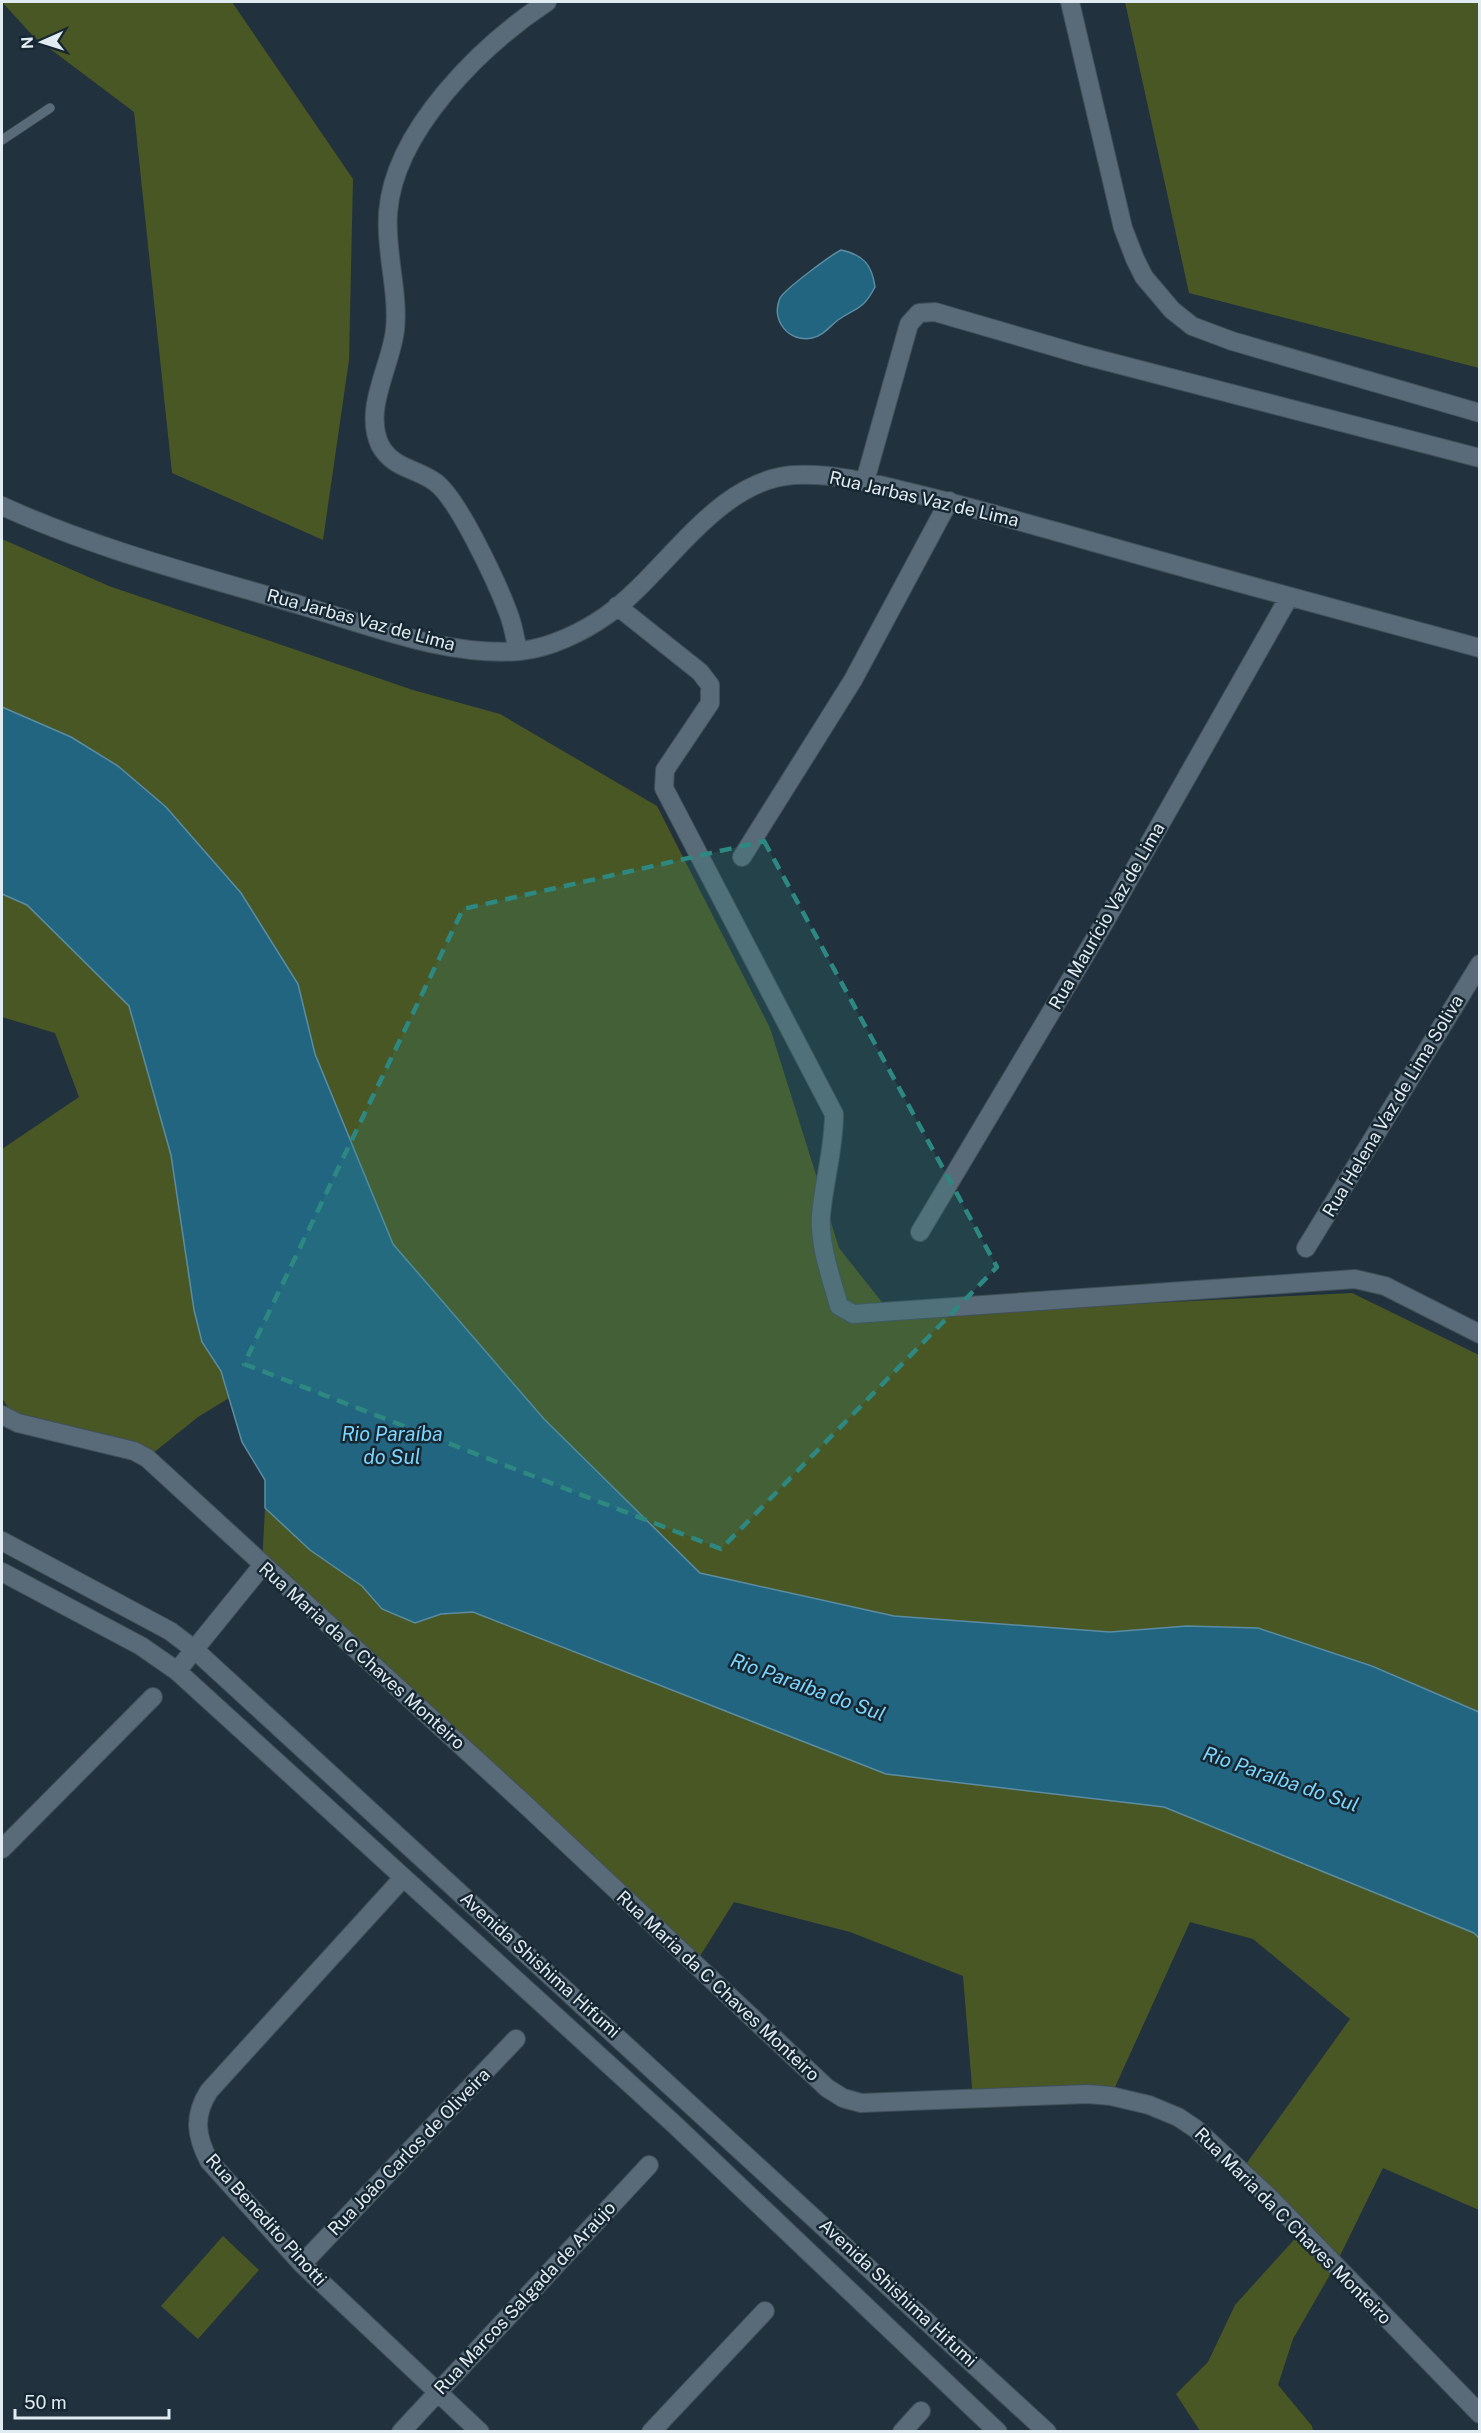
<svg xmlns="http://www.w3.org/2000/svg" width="1481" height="2433" font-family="'Public Sans',sans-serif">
  <rect width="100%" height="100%" fill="#21313d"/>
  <path fill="#495725" d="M 2,2 L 232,2 L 353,179 L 349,360 L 323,540 L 172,473 L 134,112 L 33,36 Z
    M 1125,2 L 1479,2 L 1479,368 L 1189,293 Z
    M 2,539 L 109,586 L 413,690 L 500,714 L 657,806 L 770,1028 L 839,1248 L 893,1316 L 1352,1293 L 1479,1355 L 1479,1712 L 1372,1665 L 1258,1628 L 1187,1626 L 1110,1632 L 894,1616 L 700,1573 L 544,1419 L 393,1244 L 315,1054 L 298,984 L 241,893 L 166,807 L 118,766 L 71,737 L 2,707 Z
    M 2,894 L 27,905 L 129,1006 L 171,1155 L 194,1310 L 202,1342 L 221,1371 L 229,1398 L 198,1417 L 147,1458 L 18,1423 L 2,1398 L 2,1149 L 79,1097 L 55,1033 L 2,1017 Z
    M 265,1508 L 310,1550 L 362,1586 L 382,1609 L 415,1623 L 441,1614 L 473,1612 L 886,1774 L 1164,1807 L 1474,1933 L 1480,1938 L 1479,2210 L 1383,2168 L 1335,2266 L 1293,2339 L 1278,2385 L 1312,2426 L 1313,2431 L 1200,2431 L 1176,2394 L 1208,2362 L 1235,2305 L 1301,2232 L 1241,2171 L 1350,2019 L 1253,1939 L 1190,1922 L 1111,2096 L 973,2099 L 963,1976 L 850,1932 L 734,1902 L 695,1964 L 262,1566 Z
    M 223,2236 L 259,2270 L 198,2339 L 161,2306 Z"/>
  <path fill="#226580" stroke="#5b8da2" stroke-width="1.5" d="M 841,250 C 864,255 872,265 875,287 C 863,310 857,307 838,320 C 829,327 823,336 812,338 C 789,343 770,320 780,298 C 785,289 831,255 841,250 Z
    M 2,707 L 71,737 L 118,766 L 166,807 L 241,893 L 298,984 L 315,1054 L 393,1244 L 544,1419 L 700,1573 L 894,1616 L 1110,1632 L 1187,1626 L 1258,1628 L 1372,1666 L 1479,1712 L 1479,1938 L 1474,1933 L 1164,1807 L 886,1774 L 473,1612 L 441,1614 L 415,1623 L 382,1609 L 362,1586 L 310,1550 L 265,1508 L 265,1480 L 242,1442 L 221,1371 L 202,1342 L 194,1310 L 171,1155 L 129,1006 L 27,905 L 2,894 Z"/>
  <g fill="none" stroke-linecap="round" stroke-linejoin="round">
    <g stroke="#415059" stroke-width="10">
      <path id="lane" d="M 2,140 L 50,108"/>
    </g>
    <g stroke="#415059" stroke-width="20">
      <path id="street" d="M 1070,2 L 1123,228 L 1135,259 L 1144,277 L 1172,310 L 1192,326 L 1232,341 L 1480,413
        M 865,481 L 909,324 L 919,313 L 935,312 L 1086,356 L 1480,458
        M 2,506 C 98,550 202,576 303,606 C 372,626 447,657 520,651 C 550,648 583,632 607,615 C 667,572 716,480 794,475 C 832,473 868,482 904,491 C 956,503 1007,518 1058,532 C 1198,572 1338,610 1480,648
        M 617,606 L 700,672 L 710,685 L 710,703 L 665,770 L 664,788 L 834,1114 C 834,1149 824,1181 821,1215 C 819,1245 831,1277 839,1306 L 853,1314 L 1355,1279 L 1385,1286 L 1480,1334
        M 518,651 C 515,638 513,624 508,612 C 497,583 458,498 435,482 C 416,468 393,469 380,445 C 363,409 391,366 395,330 C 399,291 385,252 388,213 C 394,130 482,45 547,2
        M 742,857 L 853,680 L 949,501
        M 920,1232 L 1103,925 L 1289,597
        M 1306,1248 L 1480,964
        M 2,1415 L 18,1423 L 134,1451 L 147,1458 L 528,1807 L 827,2088 L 843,2098 L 861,2103 L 1088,2094 L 1111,2096 L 1149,2105 L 1178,2117 L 1196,2129 L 1270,2198 L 1480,2414
        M 177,1671 L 262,1566
        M 2,1849 L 153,1697
        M 403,1878 L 209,2091 C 193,2116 196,2136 209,2161 L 302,2264 L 480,2432
        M 302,2264 L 516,2039
        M 401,2432 L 649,2165
        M 651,2432 L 765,2311
        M 902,2432 L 921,2411"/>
    </g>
    <g stroke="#415059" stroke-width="20">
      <path id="secondary" d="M 2,1541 L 170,1631 L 195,1650 L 1047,2432
        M 2,1572 L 141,1646 L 177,1671 L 674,2124 L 998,2432"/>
    </g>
    <use href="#lane" stroke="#596b79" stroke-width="9"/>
    <use href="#street" stroke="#596b79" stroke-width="18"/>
    <use href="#secondary" stroke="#596b79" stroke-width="18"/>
  </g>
  <path fill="#2e8882" fill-opacity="0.2" stroke="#2e8882" stroke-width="4.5" stroke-dasharray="12 8" stroke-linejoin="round" d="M 764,841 L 997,1267 L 721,1549 L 244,1364 L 463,909 Z"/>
  <g text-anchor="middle" stroke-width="5" stroke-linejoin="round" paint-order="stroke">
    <g font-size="18" fill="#e1ebf2" stroke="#172732">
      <text transform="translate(924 499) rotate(13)" y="6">Rua Jarbas Vaz de Lima</text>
      <text transform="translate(361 620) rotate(15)" y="6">Rua Jarbas Vaz de Lima</text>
      <text transform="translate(1107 916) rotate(-60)" y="6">Rua Maurício Vaz de Lima</text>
      <text transform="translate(1393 1106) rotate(-59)" y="6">Rua Helena Vaz de Lima Soliva</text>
      <text transform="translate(362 1656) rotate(42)" y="6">Rua Maria da C Chaves Monteiro</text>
      <text transform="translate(540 1965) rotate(42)" y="6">Avenida Shishima Hifumi</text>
      <text transform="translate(718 1986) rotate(43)" y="6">Rua Maria da C Chaves Monteiro</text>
      <text transform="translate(409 2152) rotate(-46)" y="6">Rua João Carlos de Oliveira</text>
      <text transform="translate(266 2220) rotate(48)" y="6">Rua Benedito Pinotti</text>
      <text transform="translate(1293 2226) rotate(45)" y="6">Rua Maria da C Chaves Monteiro</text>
      <text transform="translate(898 2293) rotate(43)" y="6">Avenida Shishima Hifumi</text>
      <text transform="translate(525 2298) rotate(-47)" y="6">Rua Marcos Salgada de Araújo</text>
    </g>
    <g font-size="20" font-style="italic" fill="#7cd6fe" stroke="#172732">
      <text x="392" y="1441">Rio Paraíba<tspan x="392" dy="23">do Sul</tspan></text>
      <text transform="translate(808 1687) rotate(20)" y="7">Rio Paraíba do Sul</text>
      <text transform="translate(1281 1779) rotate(19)" y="7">Rio Paraíba do Sul</text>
    </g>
  </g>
  <rect width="1481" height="2433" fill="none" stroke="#e1ebf2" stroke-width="6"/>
  <g transform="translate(42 42) rotate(267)" stroke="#172732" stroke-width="4.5" paint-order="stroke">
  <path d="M0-4.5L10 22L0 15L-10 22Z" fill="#e1ebf2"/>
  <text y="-9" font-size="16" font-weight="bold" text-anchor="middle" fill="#e1ebf2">N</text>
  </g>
  <path d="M15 2409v9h154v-9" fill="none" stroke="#e1ebf2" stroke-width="3"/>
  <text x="24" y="2409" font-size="18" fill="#e1ebf2" stroke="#172732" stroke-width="4.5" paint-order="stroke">50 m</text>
</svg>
